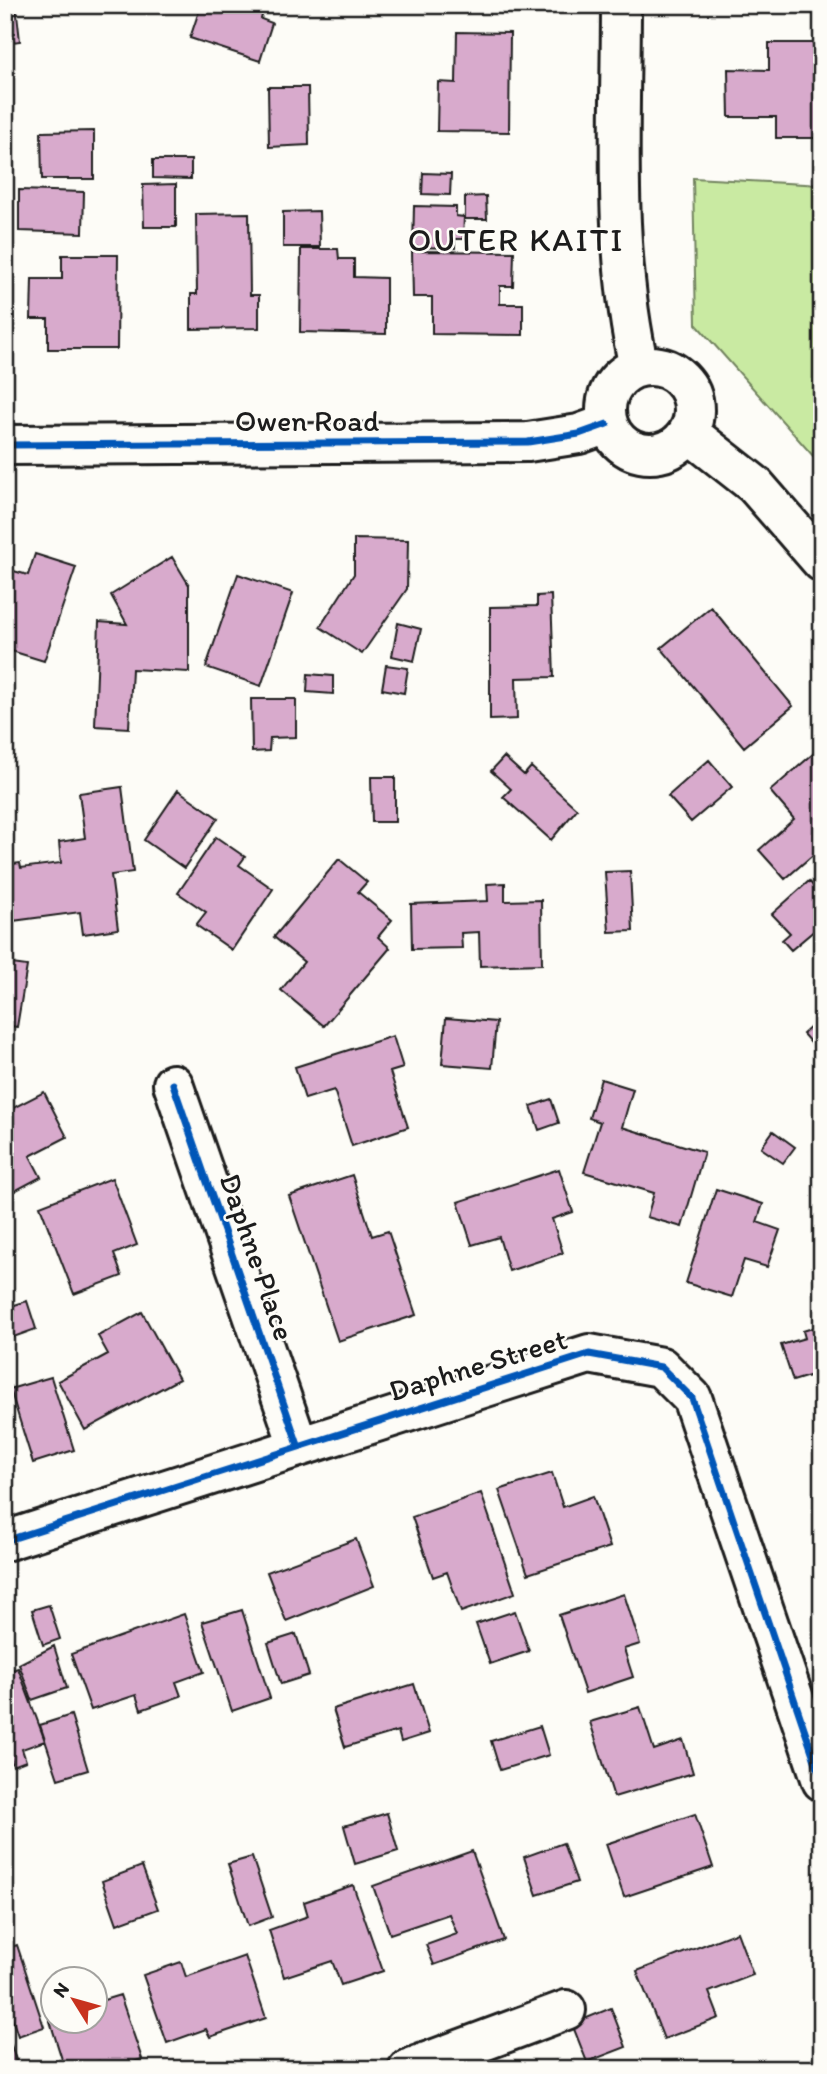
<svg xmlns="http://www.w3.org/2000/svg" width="827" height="2074" font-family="Itim,sans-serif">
  <rect width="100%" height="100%" fill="#fdfcf7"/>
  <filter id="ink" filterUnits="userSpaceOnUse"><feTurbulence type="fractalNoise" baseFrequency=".0143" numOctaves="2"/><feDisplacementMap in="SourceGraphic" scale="14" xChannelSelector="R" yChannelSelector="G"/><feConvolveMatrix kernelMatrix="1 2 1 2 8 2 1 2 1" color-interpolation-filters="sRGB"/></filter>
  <g filter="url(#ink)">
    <path fill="#c9eaa2" stroke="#72835f" stroke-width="2" d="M 693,178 L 822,185 L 822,466 L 696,324 Z"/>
    <path fill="#d8aacc" stroke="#1c1c1c" stroke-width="2" d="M 16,5 L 20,41 L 5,43 L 5,6 Z
      M 201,5 L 265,5 L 261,19 L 272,23 L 260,61 L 190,38 Z
      M 457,32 L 510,33 L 509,132 L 437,131 L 438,82 L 456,83 Z
      M 769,43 L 819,43 L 818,138 L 776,138 L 776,117 L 729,117 L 728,69 L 769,70 Z
      M 268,87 L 308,87 L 309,145 L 269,147 Z
      M 94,131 L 94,179 L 42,179 L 41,132 Z
      M 153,160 L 191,160 L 191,179 L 153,178 Z
      M 423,173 L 451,174 L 450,195 L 422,194 Z
      M 176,184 L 176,227 L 144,227 L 143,185 Z
      M 19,190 L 84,192 L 83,233 L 19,231 Z
      M 486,196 L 487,219 L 465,219 L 465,197 Z
      M 414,206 L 456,207 L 456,216 L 464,217 L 463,239 L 455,239 L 455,248 L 413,247 Z
      M 319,211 L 320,247 L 283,247 L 283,212 Z
      M 249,213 L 250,295 L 259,295 L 259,328 L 191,329 L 191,294 L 197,294 L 196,214 Z
      M 301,249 L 338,249 L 339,259 L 354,259 L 354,277 L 386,278 L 386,334 L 300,332 Z
      M 412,251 L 514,252 L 513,286 L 500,286 L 500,304 L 523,304 L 523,335 L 432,334 L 432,297 L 413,297 Z
      M 62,255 L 118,255 L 117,349 L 48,349 L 48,319 L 31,319 L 32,279 L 62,279 Z
      M 354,539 L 408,540 L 407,589 L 362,654 L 320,627 L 354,574 Z
      M 35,554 L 76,567 L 44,661 L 5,649 L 5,584 L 10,570 L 28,575 Z
      M 172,557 L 189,585 L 189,672 L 132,669 L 129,728 L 95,726 L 99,622 L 127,624 L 111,595 Z
      M 238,574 L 293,593 L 261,686 L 206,667 Z
      M 551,595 L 554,677 L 516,678 L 517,719 L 490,720 L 490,607 L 537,606 L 537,596 Z
      M 711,607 L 793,706 L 744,747 L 661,648 Z
      M 398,623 L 421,629 L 414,661 L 392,656 Z
      M 386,665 L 408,668 L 404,693 L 382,689 Z
      M 308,674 L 333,676 L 333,694 L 307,692 Z
      M 251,699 L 296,699 L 296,737 L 270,738 L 269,751 L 252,752 Z
      M 820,748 L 822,847 L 785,879 L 759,850 L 794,819 L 770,791 Z
      M 504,757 L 524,775 L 531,767 L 577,809 L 551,840 L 503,797 L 511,789 L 491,771 Z
      M 709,760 L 732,787 L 691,822 L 668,796 Z
      M 371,777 L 395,777 L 395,822 L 372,822 Z
      M 122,787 L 133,872 L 111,875 L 118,929 L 83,934 L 80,912 L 5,922 L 5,865 L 20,863 L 21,868 L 61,863 L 59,842 L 85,838 L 79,793 Z
      M 178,790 L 218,818 L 184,868 L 144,840 Z
      M 216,837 L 245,857 L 239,865 L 273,889 L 232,950 L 196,925 L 206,912 L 178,893 Z
      M 339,859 L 367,882 L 358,892 L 392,920 L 378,937 L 390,948 L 324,1026 L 281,990 L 304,962 L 274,937 Z
      M 630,871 L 633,931 L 609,932 L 605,872 Z
      M 809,881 L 822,896 L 822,924 L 791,950 L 782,940 L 790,933 L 772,914 Z
      M 505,883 L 505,901 L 541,900 L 542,964 L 480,966 L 479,932 L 461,933 L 462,948 L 412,949 L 411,904 L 488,901 L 487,884 Z
      M 5,963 L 27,966 L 17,1027 L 5,1025 Z
      M 822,1017 L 822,1048 L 818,1051 L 803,1034 Z
      M 446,1018 L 496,1022 L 492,1068 L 442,1064 Z
      M 393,1036 L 403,1068 L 390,1072 L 408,1127 L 352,1146 L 334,1090 L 305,1099 L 295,1067 Z
      M 601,1079 L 633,1089 L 622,1127 L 704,1152 L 682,1227 L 647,1217 L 654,1193 L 584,1172 L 600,1122 L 589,1118 Z
      M 44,1092 L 67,1137 L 30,1156 L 41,1177 L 11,1193 L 5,1182 L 5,1112 Z
      M 551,1099 L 559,1123 L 539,1130 L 531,1106 Z
      M 773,1131 L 795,1147 L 783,1163 L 761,1148 Z
      M 559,1169 L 573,1212 L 552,1219 L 563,1253 L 509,1271 L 499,1237 L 472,1245 L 458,1202 Z
      M 352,1175 L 372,1236 L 388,1231 L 416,1315 L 338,1341 L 289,1196 Z
      M 112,1178 L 137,1245 L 114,1254 L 122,1276 L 74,1294 L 40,1206 Z
      M 716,1189 L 763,1204 L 757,1222 L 780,1230 L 767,1267 L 744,1260 L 732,1297 L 686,1283 Z
      M 27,1301 L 36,1329 L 5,1340 L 5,1308 Z
      M 142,1312 L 179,1379 L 85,1430 L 58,1381 L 108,1354 L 98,1336 Z
      M 822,1325 L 822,1372 L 793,1381 L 781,1345 L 805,1338 L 803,1331 Z
      M 51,1377 L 74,1450 L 33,1463 L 10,1389 Z
      M 552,1473 L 563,1507 L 593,1496 L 610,1547 L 528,1574 L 499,1490 Z
      M 481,1493 L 515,1593 L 461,1612 L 447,1572 L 433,1577 L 412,1517 Z
      M 356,1539 L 374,1586 L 286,1621 L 267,1572 Z
      M 624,1594 L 640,1644 L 624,1649 L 633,1677 L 585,1693 L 559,1615 Z
      M 49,1605 L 60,1639 L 43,1645 L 32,1610 Z
      M 242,1610 L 270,1698 L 232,1711 L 202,1622 Z
      M 515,1611 L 529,1651 L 490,1664 L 476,1624 Z
      M 184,1614 L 204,1672 L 176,1682 L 181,1696 L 141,1710 L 136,1695 L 91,1710 L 71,1654 Z
      M 296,1634 L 309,1675 L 281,1684 L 268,1643 Z
      M 54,1646 L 67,1688 L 32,1700 L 19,1664 Z
      M 18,1668 L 45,1741 L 22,1749 L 26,1761 L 13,1766 L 9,1753 L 5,1754 L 5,1672 Z
      M 414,1684 L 429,1733 L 401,1742 L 398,1731 L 345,1747 L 333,1709 Z
      M 640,1707 L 654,1750 L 683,1740 L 693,1773 L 614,1797 L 590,1722 Z
      M 71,1715 L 88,1770 L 58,1779 L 40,1725 Z
      M 540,1726 L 549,1755 L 500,1770 L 491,1741 Z
      M 387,1813 L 398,1851 L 355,1864 L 344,1826 Z
      M 695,1814 L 713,1867 L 624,1897 L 606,1844 Z
      M 563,1843 L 577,1882 L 537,1895 L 524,1857 Z
      M 472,1851 L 504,1940 L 434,1965 L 426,1945 L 457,1934 L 449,1914 L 390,1934 L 373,1886 Z
      M 252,1857 L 272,1917 L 248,1926 L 228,1864 Z
      M 142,1866 L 158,1909 L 117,1924 L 102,1881 Z
      M 353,1885 L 383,1971 L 341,1985 L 332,1961 L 284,1977 L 269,1930 L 308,1916 L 304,1902 Z
      M 737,1932 L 753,1975 L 709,1992 L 719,2018 L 664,2039 L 637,1971 Z
      M 17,1945 L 44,2027 L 18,2036 L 5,1997 L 5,1949 Z
      M 245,1956 L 266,2018 L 210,2037 L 206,2029 L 167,2043 L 143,1975 L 181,1962 L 186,1977 Z
      M 120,1995 L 142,2059 L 113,2069 L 102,2069 L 99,2061 L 65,2069 L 49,2018 L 52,2017 L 52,2022 L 94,2022 L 94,2003 Z
      M 611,2008 L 626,2047 L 587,2062 L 572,2024 Z
      M 11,2045 L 19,2069 L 5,2069 L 5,2046 Z"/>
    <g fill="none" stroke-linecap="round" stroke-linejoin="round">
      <g stroke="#1c1c1c" stroke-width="44">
        <path id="minor" d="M 621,5 C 621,125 612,249 639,367
          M606 410a44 44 0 1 1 88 0a44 44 0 1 1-88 0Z
          M 689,433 L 755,485 L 822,562
          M 5,445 L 528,442 L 579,434 L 607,424
          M 173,1084 L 298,1445
          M 5,1541 L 589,1354 L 661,1367 L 692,1398 L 822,1781
          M 408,2069 L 566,2010"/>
      </g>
      <use href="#minor" stroke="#fdfcf7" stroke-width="38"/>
      <g stroke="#fdfcf7" stroke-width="11">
        <path id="cycleway" d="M 5,445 L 528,442 L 579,434 L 607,424
          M 173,1084 L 298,1445
          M 5,1541 L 589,1354 L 661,1367 L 692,1398 L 822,1781"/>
      </g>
      <use href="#cycleway" stroke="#0057b8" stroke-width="7"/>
    </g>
  </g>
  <g text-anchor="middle" stroke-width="5" stroke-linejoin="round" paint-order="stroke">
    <g font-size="30" fill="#1c1c1c" stroke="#fdfcf7">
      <text x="307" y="431">Owen Road</text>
      <text transform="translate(257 1257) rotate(71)" y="10">Daphne Place</text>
      <text transform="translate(478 1365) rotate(-17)" y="10">Daphne Street</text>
    </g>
    <g font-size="33" letter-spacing="2" fill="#1c1c1c" stroke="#fdfcf7">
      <text x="516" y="251">OUTER KAITI</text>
    </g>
  </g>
  <rect width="827" height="2074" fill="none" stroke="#fdfcf7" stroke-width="28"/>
  <rect x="14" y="14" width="799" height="2046" fill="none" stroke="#1c1c1c" stroke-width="2.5" filter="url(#ink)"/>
  <g transform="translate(74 2000) rotate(307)"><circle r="33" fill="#fdfcf7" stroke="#a3a29f" stroke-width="2"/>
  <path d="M0-5L12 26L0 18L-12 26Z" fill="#c8321e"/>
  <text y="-10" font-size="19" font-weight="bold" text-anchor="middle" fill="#1c1c1c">N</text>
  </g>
</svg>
